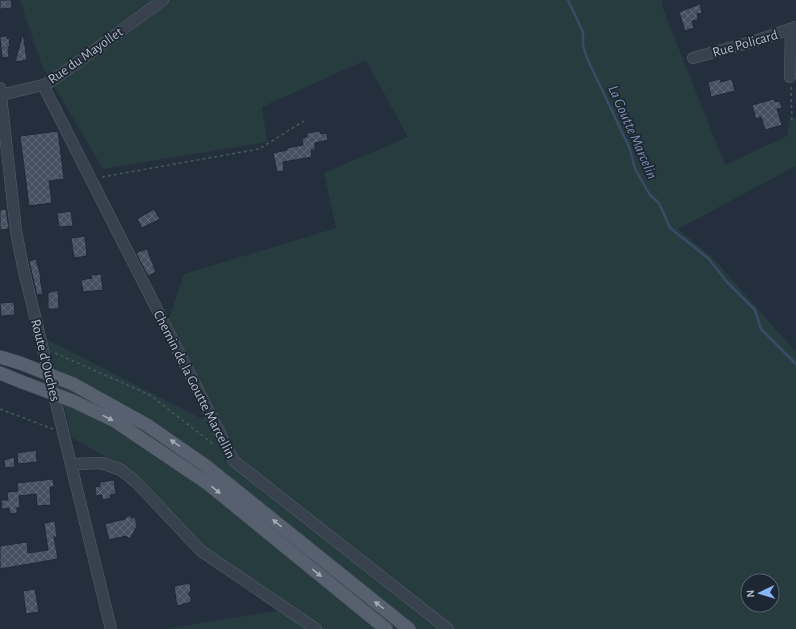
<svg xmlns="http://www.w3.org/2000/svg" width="796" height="629" font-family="'Alegreya Sans',sans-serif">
  <defs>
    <pattern id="building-cross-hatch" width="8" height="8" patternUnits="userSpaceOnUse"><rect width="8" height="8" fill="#455162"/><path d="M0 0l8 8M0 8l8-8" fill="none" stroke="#5d6877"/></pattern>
  </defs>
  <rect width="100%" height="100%" fill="#242f3e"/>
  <path fill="#263c3f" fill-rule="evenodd" d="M 20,0 L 662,0 L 662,6 L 725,165 L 787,136 L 790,118 L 796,118 L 796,166 L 678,229 L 713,258 L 796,352 L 796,629 L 165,629 L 288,609 L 204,550 L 128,469 L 72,438 L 48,340 L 204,420 L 169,319 L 184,274 L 336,228 L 324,173 L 408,137 L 366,60 L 262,107 L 267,142 L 103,169 L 42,66 ZM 748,581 L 772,581 L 772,605 L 748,605 Z"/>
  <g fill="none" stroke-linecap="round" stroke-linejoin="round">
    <path stroke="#394c67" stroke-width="2.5" d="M 568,0 L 583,32 L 583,45 L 587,58 L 630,149 L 635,169 L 650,195 L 659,203 L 670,228 L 708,258 L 727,282 L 755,310 L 761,329 L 796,364"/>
  </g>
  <path fill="url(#building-cross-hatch)" stroke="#1f2835" d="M 0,0 L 11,0 L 12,8 L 0,9 Z
    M 700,4 L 702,13 L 697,14 L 698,20 L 692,21 L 694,28 L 685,31 L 679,12 Z
    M 23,33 L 27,60 L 15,62 Z
    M 7,36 L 7,39 L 9,38 L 10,47 L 8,47 L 9,57 L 2,58 L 0,37 Z
    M 720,79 L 721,82 L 732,79 L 735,91 L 711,97 L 708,82 Z
    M 774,99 L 775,102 L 780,101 L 782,108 L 777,109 L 782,125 L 765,130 L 761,117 L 756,119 L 752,105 Z
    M 58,131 L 64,179 L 49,181 L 52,203 L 29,206 L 20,136 Z
    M 320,131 L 321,134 L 327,133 L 328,140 L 315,143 L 315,150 L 311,150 L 312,157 L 283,162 L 284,171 L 277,172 L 273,153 L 287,150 L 287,148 L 303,145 L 302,138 L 307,137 L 307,133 Z
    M 6,209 L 9,229 L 0,230 L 0,210 Z
    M 154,209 L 160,219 L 142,228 L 137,219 Z
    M 71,211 L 73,226 L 59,227 L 57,213 Z
    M 85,236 L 87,256 L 74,258 L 71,238 Z
    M 147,249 L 156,272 L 148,276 L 136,253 Z
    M 36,259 L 41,277 L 40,278 L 43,294 L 37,295 L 29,261 Z
    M 101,274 L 103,290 L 83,292 L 81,280 L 92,278 L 91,275 Z
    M 58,290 L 59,309 L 48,309 L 48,293 Z
    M 14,302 L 15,315 L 1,316 L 0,303 Z
    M 36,450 L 37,462 L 18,464 L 17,453 Z
    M 14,457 L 15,467 L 5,468 L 4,460 Z
    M 53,479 L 54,487 L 50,487 L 51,505 L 37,506 L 36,494 L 19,496 L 20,507 L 17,508 L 17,513 L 10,514 L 9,508 L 2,509 L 1,500 L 8,500 L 7,492 L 18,491 L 17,483 Z
    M 114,480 L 116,494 L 110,495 L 111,498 L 102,500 L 102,495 L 96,496 L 95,487 L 100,486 L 100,482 Z
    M 128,515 L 132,518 L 135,517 L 137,526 L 130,539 L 126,536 L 109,540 L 105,524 L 125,519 Z
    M 55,521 L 57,537 L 54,537 L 58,559 L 0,569 L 0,546 L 27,542 L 28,553 L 48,550 L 44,523 Z
    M 190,583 L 191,591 L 188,594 L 191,598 L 191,602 L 177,606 L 174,586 Z
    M 35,589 L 39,612 L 26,614 L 23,591 Z"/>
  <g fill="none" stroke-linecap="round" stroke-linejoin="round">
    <g stroke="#565f6c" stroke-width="12">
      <path id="minor" d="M 693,58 L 755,41 L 796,27
        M 790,77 L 791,29
        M 43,85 L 234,461 L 448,629
        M 0,88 L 16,231 L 23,267 L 111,629
        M 1,95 L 43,85 L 52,81 L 163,0
        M 72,464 L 102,463 L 121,470 L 136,482 L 201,551 L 316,629"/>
    </g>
    <g stroke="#414a57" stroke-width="14">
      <path id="major" d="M 0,357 L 20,363
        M 0,373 L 22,382
        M 73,384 L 147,425 L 206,466 L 409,629
        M 73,401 L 115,421 L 207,483 L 386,629"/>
    </g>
    <path stroke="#44595c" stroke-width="1.5" stroke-dasharray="3 3" stroke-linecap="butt" d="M 791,87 L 792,121
      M 102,177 L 259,149 L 304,121
      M 55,353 L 150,395 L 213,444
      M 0,409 L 53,429"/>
    <use href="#minor" stroke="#38414e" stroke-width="11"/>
    <use href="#major" stroke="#56606e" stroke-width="13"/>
    <g stroke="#414a57" stroke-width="14" stroke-linecap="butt">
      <path id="major-bridge" d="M 20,363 L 73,384
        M 22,382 L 73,401"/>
    </g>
    <use href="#major-bridge" stroke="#56606e" stroke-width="13"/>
  </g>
  <defs><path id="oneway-solid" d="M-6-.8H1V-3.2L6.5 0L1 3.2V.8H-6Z"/></defs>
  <g fill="#a1aab7">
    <use href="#oneway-solid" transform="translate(108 418) rotate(26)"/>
    <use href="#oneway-solid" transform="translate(175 443) rotate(-146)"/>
    <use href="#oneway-solid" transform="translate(216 490) rotate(39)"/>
    <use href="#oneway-solid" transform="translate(277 523) rotate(-141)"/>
    <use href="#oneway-solid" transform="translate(317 573) rotate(39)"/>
    <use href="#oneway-solid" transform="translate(379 605) rotate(-142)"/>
  </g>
  <g text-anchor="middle" stroke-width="3.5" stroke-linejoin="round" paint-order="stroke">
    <g font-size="14" fill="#b4bcc9" stroke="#1d2633">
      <text transform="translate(745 43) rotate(-16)" y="5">Rue Policard</text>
      <text transform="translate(85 55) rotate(-35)" y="5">Rue du Mayollet</text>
      <text transform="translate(46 360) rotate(76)" y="5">Route d'Ouches</text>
      <text transform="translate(195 384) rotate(63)" y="5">Chemin de la Goutte Marcellin</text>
    </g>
    <g font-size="15" font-style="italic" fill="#7c92b1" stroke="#1d2633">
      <text transform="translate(633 132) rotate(66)" y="5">La Goutte Marcelin</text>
    </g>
  </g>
  <g transform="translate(760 593) rotate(266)"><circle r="19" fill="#1d2633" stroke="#59626f"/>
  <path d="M0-3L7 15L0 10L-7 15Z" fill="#8ab4f8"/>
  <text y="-6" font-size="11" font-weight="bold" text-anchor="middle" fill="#b4bcc9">N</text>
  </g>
</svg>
